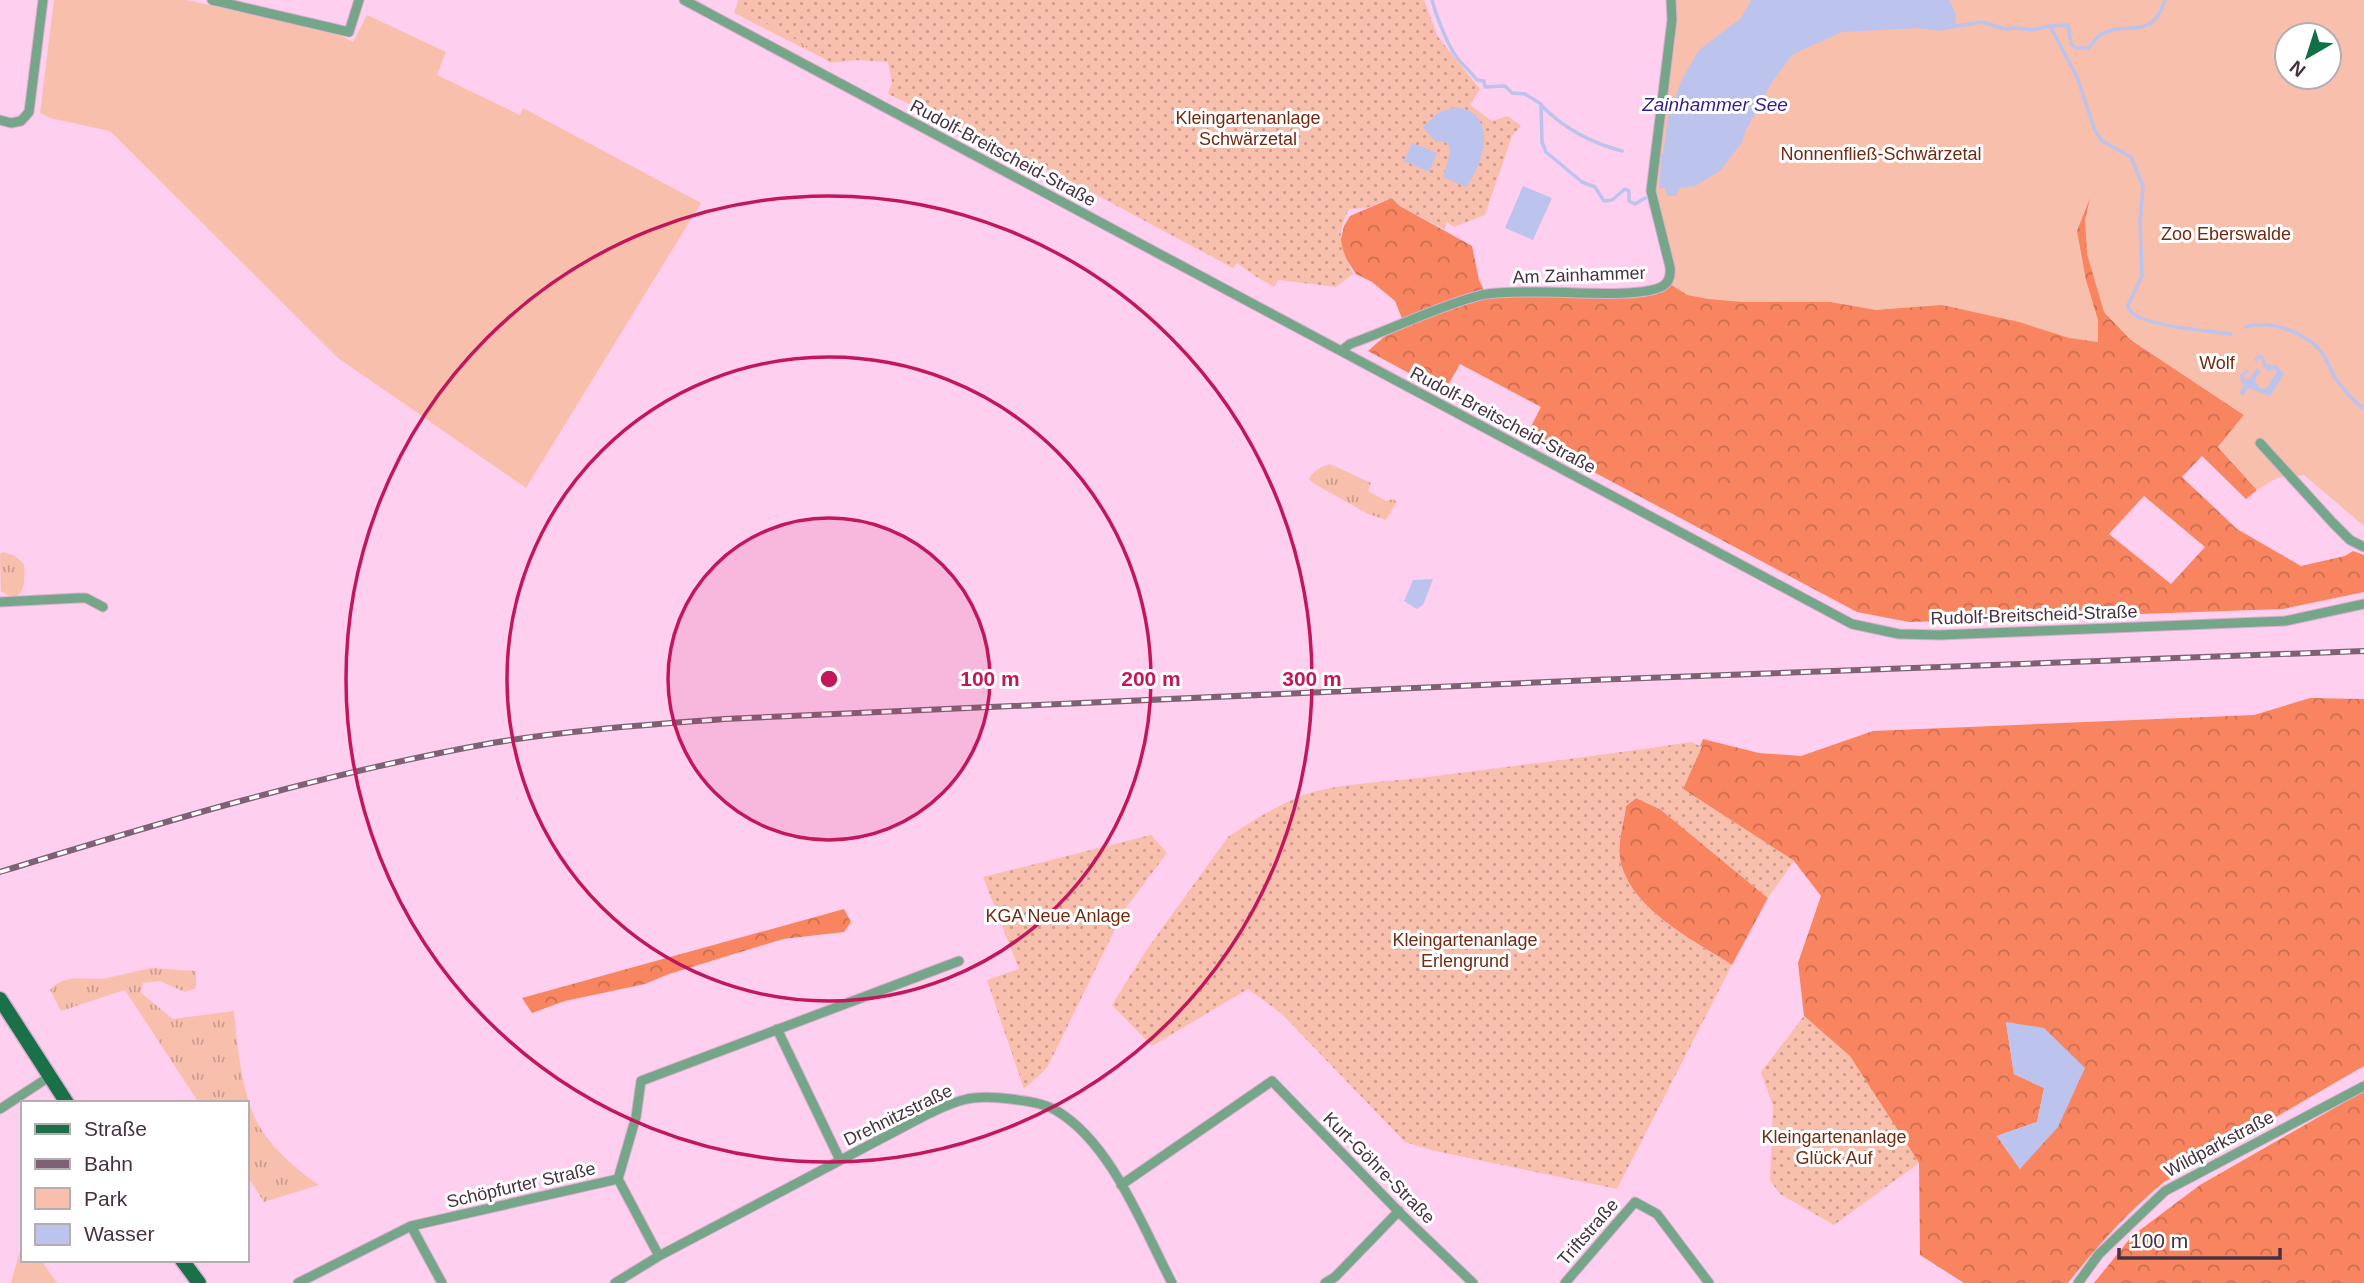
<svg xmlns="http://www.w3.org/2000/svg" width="2364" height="1283" font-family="Arial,sans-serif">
  <defs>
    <pattern id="grass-tufts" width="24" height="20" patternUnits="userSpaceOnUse" patternTransform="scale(1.75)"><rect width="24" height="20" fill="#f8bfad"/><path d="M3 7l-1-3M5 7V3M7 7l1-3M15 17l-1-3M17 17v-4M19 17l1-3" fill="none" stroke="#cb9c8e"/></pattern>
    <pattern id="forest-crowns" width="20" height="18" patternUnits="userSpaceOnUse" patternTransform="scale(1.75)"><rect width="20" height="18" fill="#f88560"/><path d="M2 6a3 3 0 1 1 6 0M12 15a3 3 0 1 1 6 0" fill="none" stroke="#cb6d51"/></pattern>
    <pattern id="garden-dots" width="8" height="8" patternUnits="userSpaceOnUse" patternTransform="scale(1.75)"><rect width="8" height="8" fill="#f8bfad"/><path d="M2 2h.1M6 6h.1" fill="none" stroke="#cb9c8e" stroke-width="1.8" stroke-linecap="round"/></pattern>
  </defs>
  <rect width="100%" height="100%" fill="#ffcfef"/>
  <path fill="url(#grass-tufts)" d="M 736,7 L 825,55 L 823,58 L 734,13 Z
    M 1330,464 L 1371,483 L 1368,491 L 1386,501 L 1393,499 L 1397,502 L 1386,520 L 1368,514 L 1313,483 L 1309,479 C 1314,470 1320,467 1330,464 Z
    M 3,552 L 15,556 L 24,564 C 26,581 24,608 1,591 L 0,554 Z
    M 151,968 L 196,971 L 196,988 L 185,992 L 160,981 L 143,983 L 141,993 L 173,1019 L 234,1011 C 237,1041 240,1074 249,1103 C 259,1137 290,1165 319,1185 L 264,1202 L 247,1176 L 247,1103 L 199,1103 L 125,990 L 61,1011 L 50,990 C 66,972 86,981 107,978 C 122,975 136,971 151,968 Z"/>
  <path fill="url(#forest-crowns)" fill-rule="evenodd" d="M 2364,0 L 2364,117 L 2104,312 L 2131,340 L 2244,415 L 2218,447 L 2257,490 L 2246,499 L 2202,456 L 2182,477 L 2237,529 L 2301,566 L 2345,556 L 2353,551 L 2364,555 L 2364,592 L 2283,609 L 1909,622 L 1857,612 L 1526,436 L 1541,407 L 1460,364 L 1444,392 L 1368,351 L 1385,336 L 1407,326 L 1486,296 L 1596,294 L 1670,284 ZM 2287,35 L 2329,35 L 2329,77 L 2287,77 ZM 2144,496 L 2205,547 L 2171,584 L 2109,534 Z
    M 1392,198 L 1400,206 L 1472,246 L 1479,280 L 1485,292 L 1403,321 L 1395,301 L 1372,282 L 1356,274 L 1339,248 L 1344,226 L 1350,216 Z
    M 2310,698 L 2364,699 L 2364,1066 L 2164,1182 C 2128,1212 2097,1246 2068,1283 L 1964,1283 L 1920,1255 L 1919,1163 L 1850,1057 L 1804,1016 L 1798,963 L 1821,896 L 1794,861 L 1683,789 L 1703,739 L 1759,753 L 1801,756 L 1873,731 L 2254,715 ZM 2006,1022 L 2085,1068 L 2020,1169 L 1997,1136 L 2037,1122 L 2044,1088 L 2014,1074 Z
    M 1636,798 L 1660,809 L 1768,898 L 1732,965 C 1692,939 1631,910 1620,860 C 1617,844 1624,822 1626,806 Z
    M 844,909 L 851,922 L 844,932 L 783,939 L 669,974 L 645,984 L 565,1001 L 532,1013 L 522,998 Z
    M 2364,1091 L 2364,1283 L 2094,1283 L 2132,1236 L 2200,1185 Z"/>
  <path fill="#f8bfad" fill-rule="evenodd" d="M 54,0 L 187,0 L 340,35 L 353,42 L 367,15 L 446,52 L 437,75 L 520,115 L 523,108 L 701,203 L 526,488 L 338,358 L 110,131 L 50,118 L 40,113 Z
    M 1672,0 L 2364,0 L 2364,526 L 2304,475 L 2277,478 L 2257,490 L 2218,447 L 2244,415 L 2131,340 L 2104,312 L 2087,254 L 2085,220 L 2090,198 L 2077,231 L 2086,280 L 2098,320 L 2098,342 L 2069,338 L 2019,322 L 1942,305 L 1876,310 L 1830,302 L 1743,302 L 1708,299 L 1687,295 L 1670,284 L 1654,186 ZM 2287,35 L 2329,35 L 2329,77 L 2287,77 Z
    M 23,1240 L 23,1260 L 41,1260 L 57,1283 L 11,1283 Z"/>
  <path fill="url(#garden-dots)" d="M 738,0 L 1424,0 L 1438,37 L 1480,89 L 1470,105 L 1492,121 L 1508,116 L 1521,126 L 1512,136 L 1485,215 L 1454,227 L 1447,222 L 1444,229 L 1400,206 L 1392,198 L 1366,208 L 1349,209 C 1335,238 1341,246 1353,274 L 1336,287 L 1278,280 L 1274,287 L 1255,276 L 1237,263 L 1233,268 L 1076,184 L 888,94 L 892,82 L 888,62 L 856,60 L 830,63 L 823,58 L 824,55 L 736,7 Z
    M 1691,742 L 1702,747 L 1683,789 L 1794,861 L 1768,898 L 1660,809 L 1636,798 L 1626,806 C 1624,822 1617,844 1620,860 C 1631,911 1692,939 1732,965 L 1617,1189 L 1431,1150 L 1405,1142 L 1281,1013 L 1248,989 L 1152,1046 L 1112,1005 L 1145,952 L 1228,837 C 1250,822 1288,799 1313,792 C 1348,783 1384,782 1420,778 C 1510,766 1600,756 1691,742 Z
    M 1151,835 L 1167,853 L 1125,909 L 1047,1068 L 1024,1089 L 987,980 L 1019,969 L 983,877 Z
    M 1804,1016 L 1850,1056 L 1919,1163 L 1834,1225 L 1780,1194 L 1770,1180 L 1773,1106 L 1761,1072 Z"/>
  <path fill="#bcc3ed" d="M 1751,0 L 1949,0 L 1956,14 L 1955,27 L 1941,31 L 1918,28 L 1842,32 L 1793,54 L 1772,82 L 1745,132 L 1742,142 L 1721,170 L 1695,186 L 1680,188 L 1676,196 L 1667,196 L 1665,188 L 1659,188 L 1661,164 L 1659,160 L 1662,161 L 1662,158 L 1660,157 L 1660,154 L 1663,154 L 1668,118 L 1681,81 L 1699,50 L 1741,18 Z
    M 1454,107 C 1500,111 1484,163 1466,187 L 1443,177 L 1450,154 L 1449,145 L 1442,141 L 1436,142 L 1423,127 L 1438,113 Z
    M 1412,143 L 1437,153 L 1429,172 L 1404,161 Z
    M 1523,186 L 1552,198 L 1533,240 L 1505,228 Z
    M 2257,355 L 2263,355 L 2266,364 L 2277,366 L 2284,374 L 2270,396 L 2248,388 L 2243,396 L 2239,393 L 2244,385 L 2241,381 L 2240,375 L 2247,369 L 2249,371 L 2245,374 L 2244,379 L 2249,379 L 2257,368 L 2261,371 L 2254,381 L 2261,389 L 2267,388 L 2277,371 L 2273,368 L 2270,372 L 2263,367 L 2262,359 L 2258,359 L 2256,362 L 2254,360 Z
    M 1433,579 L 1423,605 L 1417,609 L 1404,601 L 1413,580 Z
    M 2006,1022 L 2044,1028 L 2085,1068 L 2058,1127 L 2020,1169 L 1997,1136 L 2037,1122 L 2044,1088 L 2014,1074 Z"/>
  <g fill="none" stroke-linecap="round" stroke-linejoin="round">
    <path stroke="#bcc3ed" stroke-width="3.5" d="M 1432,0 C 1436,15 1448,47 1458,59 C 1464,66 1471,72 1477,80 L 1484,81 L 1485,87 L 1505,86 L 1512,93 L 1525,94 L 1541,104 L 1542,142 L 1546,152 L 1582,182 L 1595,187 L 1604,201 L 1612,200 L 1625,189 L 1629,191 L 1629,201 L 1635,204 L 1645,198
      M 2050,26 L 2077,77 L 2095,131 L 2102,141 L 2131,157 L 2143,186 L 2140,222 L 2142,276 L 2128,305 C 2129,311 2132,314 2138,317 C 2165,328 2202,330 2231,334
      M 1951,27 L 1982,22 L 2006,29 L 2016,28 L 2032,30 L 2050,26 L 2068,25 L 2071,44 L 2076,48 L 2089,48 C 2092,44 2096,38 2100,35 C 2126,19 2152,43 2165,0
      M 1541,105 C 1563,128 1592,143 1622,151
      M 2246,327 C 2268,319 2306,332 2321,352 C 2327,359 2330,368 2334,376 C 2343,390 2352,400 2364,409"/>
    <g stroke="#daafcc" stroke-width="11">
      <path id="street" d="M 212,0 L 349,32 L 359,0
        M 684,0 L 1852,624 L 1899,634 L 1939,635 L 2285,621 L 2364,604
        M 0,120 L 11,123 L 21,121 L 29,112 L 43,0
        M 1341,351 L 1350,344 C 1393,329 1438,306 1481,295 C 1501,291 1525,292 1546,292 C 1571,292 1643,298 1663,286 C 1669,282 1671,275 1670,267 L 1651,191 L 1672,20 L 1671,0
        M 2260,443 L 2333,523 L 2350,540 L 2364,547
        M 0,602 L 79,598 L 86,598 L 103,607
        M 777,1029 L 840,1160
        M 0,1109 L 49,1077
        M 618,1179 L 659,1256
        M 1121,1185 L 1272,1081 L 1402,1215 L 1473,1283
        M 411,1226 L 442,1283
        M 298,1283 L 411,1226 L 618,1179 L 636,1117 L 641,1081 L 959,961
        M 615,1283 L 659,1256 L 928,1114 C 939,1109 951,1103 963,1100 C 978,1096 995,1097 1011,1099 C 1026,1101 1043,1103 1057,1111 C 1112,1144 1143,1228 1172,1283
        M 1325,1283 L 1335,1277 L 1399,1211
        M 1565,1283 L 1635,1202 L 1657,1214 L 1709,1283
        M 2078,1283 L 2099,1254 L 2165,1191 L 2364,1086"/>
    </g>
    <g stroke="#daafcc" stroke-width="17">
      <path id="primary" d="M 0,999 L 67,1103
        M 182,1260 L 199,1283"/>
    </g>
    <use href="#street" stroke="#75a689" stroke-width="9"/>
    <use href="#primary" stroke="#1a7048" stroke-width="14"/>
    <g stroke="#7f6176" stroke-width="6">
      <path id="rail" d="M 0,872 C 162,822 325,773 492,743 C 569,730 647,725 724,719 L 1592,680 L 2364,651"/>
    </g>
    <use href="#rail" stroke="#fff" stroke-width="3.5" stroke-dasharray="10" stroke-linecap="butt"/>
  </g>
  <circle cx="829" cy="679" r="161" fill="#c2185b" fill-opacity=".12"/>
  <g fill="none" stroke="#c2185b" stroke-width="3.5">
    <circle cx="829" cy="679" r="161"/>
    <circle cx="829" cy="679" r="322"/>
    <circle cx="829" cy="679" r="483"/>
  </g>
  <g text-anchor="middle" stroke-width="6" stroke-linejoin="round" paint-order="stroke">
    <g font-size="18" fill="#722a12" stroke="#fff">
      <text x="1248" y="124">Kleingartenanlage<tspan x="1248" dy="21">Schwärzetal</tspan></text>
      <text x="1881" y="160">Nonnenfließ-Schwärzetal</text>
      <text x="2226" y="240">Zoo Eberswalde</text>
      <text x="2217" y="369">Wolf</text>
      <text x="1058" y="922">KGA Neue Anlage</text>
      <text x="1465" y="946">Kleingartenanlage<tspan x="1465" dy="21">Erlengrund</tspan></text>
      <text x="1834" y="1143">Kleingartenanlage<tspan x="1834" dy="21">Glück Auf</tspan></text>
    </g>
    <g font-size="18" fill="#483141" stroke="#fff">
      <text transform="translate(1003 153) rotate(28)" y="6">Rudolf-Breitscheid-Straße</text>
      <text transform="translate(1579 275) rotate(-2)" y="6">Am Zainhammer</text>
      <text transform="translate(1503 420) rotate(28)" y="6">Rudolf-Breitscheid-Straße</text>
      <text transform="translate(2034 615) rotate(-2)" y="6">Rudolf-Breitscheid-Straße</text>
      <text transform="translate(898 1115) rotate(-26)" y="6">Drehnitzstraße</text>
      <text transform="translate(2219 1144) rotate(-28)" y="6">Wildparkstraße</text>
      <text transform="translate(1379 1168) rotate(45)" y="6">Kurt-Göhre-Straße</text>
      <text transform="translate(521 1185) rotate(-13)" y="6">Schöpfurter Straße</text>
      <text transform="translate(1588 1232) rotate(-49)" y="6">Triftstraße</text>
    </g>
    <g font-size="19" font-style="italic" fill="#2f1f96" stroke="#fff">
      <text x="1715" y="111">Zainhammer See</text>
    </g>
  </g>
  <circle cx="829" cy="679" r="10" fill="#c2185b" stroke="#fff" stroke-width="3.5"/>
  <g font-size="21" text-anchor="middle" font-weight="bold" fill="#c2185b" stroke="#fff" stroke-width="6" stroke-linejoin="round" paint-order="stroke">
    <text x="990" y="686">100 m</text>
    <text x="1151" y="686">200 m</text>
    <text x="1312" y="686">300 m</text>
  </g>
  <rect x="21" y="1101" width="228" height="161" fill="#ffffff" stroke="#b6adb3" stroke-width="2"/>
  <rect x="35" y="1124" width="35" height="10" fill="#1a7048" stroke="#b6adb3" stroke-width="2"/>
  <text x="84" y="1136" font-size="21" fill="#483141">Straße</text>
  <rect x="35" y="1159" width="35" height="10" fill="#7f6176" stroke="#b6adb3" stroke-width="2"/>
  <text x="84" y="1171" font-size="21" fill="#483141">Bahn</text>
  <rect x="35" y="1188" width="35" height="21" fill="#f8bfad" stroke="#b6adb3" stroke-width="2"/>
  <text x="84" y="1206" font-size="21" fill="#483141">Park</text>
  <rect x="35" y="1224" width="35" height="21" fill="#bcc3ed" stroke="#b6adb3" stroke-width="2"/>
  <text x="84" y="1241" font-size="21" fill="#483141">Wasser</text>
  <g transform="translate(2308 56) rotate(219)"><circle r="33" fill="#ffffff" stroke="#b6adb3" stroke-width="2"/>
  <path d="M0-5L12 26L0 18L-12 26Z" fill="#107147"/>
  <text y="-10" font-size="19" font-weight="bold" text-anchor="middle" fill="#483141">N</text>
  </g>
  <path d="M2119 1248v10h161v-10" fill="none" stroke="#483141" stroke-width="3.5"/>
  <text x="2130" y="1248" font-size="21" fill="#483141" stroke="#ffffff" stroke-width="5" paint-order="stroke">100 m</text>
</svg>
